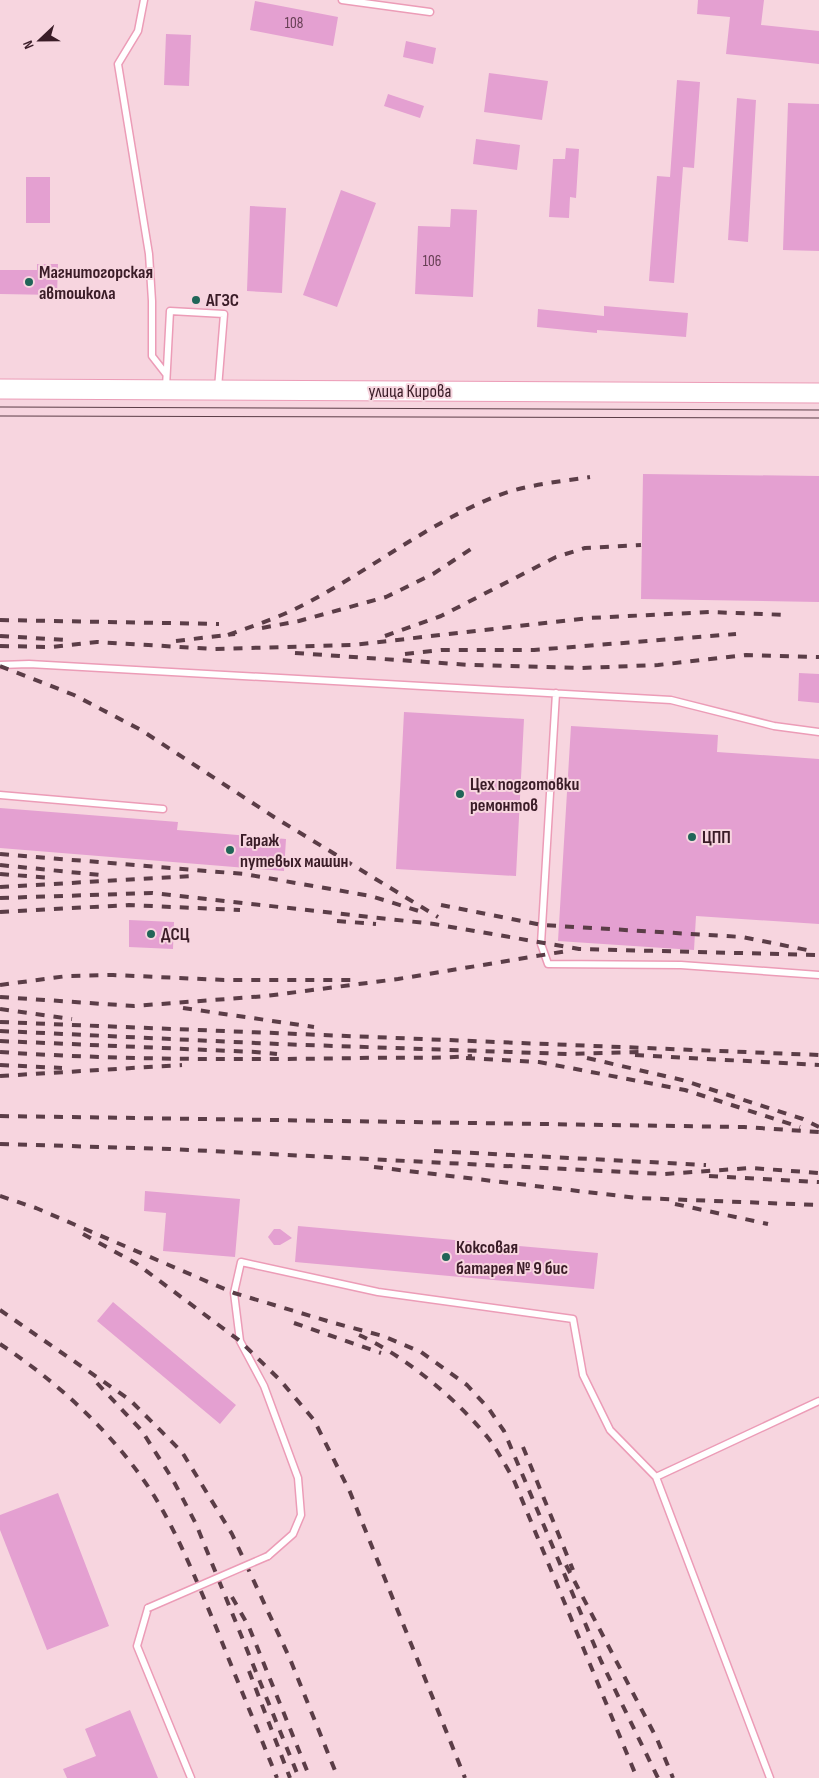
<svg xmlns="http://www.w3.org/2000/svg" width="819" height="1778" font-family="'Sofia Sans Condensed',sans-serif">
  <rect width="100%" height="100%" fill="#f7d5df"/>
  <path fill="#e4a0d1" d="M 698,0 L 764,0 L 761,25 L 819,31 L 819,64 L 726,54 L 730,17 L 697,14 Z
    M 255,1 L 338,17 L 333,46 L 250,30 Z
    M 166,34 L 191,35 L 189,86 L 164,85 Z
    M 406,41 L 436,48 L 433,64 L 403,57 Z
    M 489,73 L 548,81 L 542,120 L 484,112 Z
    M 677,80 L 700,82 L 694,168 L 683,167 L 674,283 L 649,281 L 657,176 L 670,177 Z
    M 388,94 L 424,106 L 420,118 L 384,106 Z
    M 737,98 L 756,100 L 748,242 L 728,240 Z
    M 788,103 L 819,104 L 819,251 L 783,250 Z
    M 476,139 L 520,145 L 517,170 L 473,164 Z
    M 566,148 L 579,149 L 576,198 L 570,197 L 569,218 L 549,217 L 553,159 L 565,159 Z
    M 26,177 L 50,177 L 50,223 L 26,223 Z
    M 341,190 L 376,203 L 337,307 L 303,295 Z
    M 250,206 L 286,208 L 282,293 L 247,291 Z
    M 451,209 L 477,210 L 473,297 L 415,294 L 418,226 L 450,227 Z
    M 37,264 L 58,264 L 57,295 L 0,294 L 0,270 L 37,270 Z
    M 604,306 L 688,313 L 686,337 L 597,330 L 597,333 L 537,327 L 538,309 L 604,316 Z
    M 643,474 L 819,476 L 819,602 L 641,599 Z
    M 799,673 L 819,674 L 819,703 L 798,701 Z
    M 404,712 L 524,719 L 516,876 L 396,869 Z
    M 571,726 L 718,735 L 717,752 L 819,759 L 819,924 L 696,916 L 694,950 L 558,941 Z
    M 0,808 L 178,822 L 177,830 L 286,839 L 284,871 L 0,848 Z
    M 129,920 L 174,922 L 173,949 L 129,947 Z
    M 145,1191 L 240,1199 L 235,1257 L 163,1251 L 166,1213 L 144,1211 Z
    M 298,1226 L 598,1253 L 594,1289 L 295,1262 Z
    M 274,1229 L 280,1229 L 292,1238 L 280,1245 L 274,1245 L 268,1237 Z
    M 113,1302 L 236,1405 L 220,1424 L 97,1321 Z
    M 58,1493 L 109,1626 L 47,1650 L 0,1530 L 0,1515 Z
    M 130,1710 L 158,1778 L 67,1778 L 63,1769 L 96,1756 L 85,1729 Z"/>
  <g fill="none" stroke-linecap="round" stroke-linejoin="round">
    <g stroke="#ec9cb7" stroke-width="9">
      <path id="service" d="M 144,0 L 138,31 L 118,64 L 149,254 L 152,301 L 152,356 L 166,374
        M 342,0 L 430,12
        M 166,387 L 170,311 L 224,314 L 218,388
        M 0,665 L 29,664 L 671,700 L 774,726 L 819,732
        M 556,693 L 541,944 L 548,964 L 681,965 L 819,975
        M 0,795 L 163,809
        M 656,1477 L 819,1401
        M 268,1556 L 293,1534 L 301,1515 L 298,1478 L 264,1386 L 240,1341 L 234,1293 L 241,1262 L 378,1292 L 573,1319 L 583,1375 L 610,1430 L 656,1477 L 770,1778
        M 148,1608 L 137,1646 L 191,1778"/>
    </g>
    <g stroke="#ec9cb7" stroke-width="21">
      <path id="secondary" d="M 0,389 L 819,393"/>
    </g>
    <use href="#service" stroke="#fff" stroke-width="6"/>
    <use href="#secondary" stroke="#fff" stroke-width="19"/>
    <path stroke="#5b3d47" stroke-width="1" d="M 0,407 L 819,410
      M 0,416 L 819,418"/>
    <path stroke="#5b3d47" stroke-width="4" stroke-dasharray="9 9" stroke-linecap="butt" d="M 0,620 L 219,624
      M 262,628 L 299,621 L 386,597 L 433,574 L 474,547
      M 228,635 C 256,625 283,616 309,602 C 371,569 428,524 494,497 C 524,485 557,482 590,477
      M 0,636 L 67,640
      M 385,636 L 441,616 L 556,557 L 585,548 L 641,545
      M 176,641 L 235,634
      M 0,646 L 51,647 L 97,642 L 214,649 L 353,645 L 589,618 L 710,612 L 788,615
      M 295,653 L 471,665 L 581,668 L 658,665 L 746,655 L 819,657
      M 405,654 L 441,650 L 534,650 L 736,634
      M 0,666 L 74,695 L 141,730 L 274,817 L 438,917
      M 0,854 L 244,874 L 371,896 L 422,912
      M 0,865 L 100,875
      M 0,874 L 52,878
      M 0,887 L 192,876
      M 0,898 L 152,893 L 434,924 L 579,949 L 819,955
      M 441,905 L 542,925 L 742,937 L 807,950
      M 0,912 L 129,905 L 240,910
      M 337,921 L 376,924
      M 0,985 L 67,976 L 113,975 L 224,980 L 352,980
      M 0,997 L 134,1006 L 266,996 L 398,979 L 567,951
      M 183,1008 L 314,1027
      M 0,1009 L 72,1019
      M 0,1022 L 819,1055
      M 0,1031 L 278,1044 L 568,1054 L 642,1052
      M 0,1041 L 255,1052 L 277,1054
      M 0,1052 C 120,1060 239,1060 359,1058 C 397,1057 434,1059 472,1056
      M 635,1055 L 819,1065
      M 466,1058 L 539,1062 L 685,1090 L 800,1127
      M 587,1058 L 682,1080 L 803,1119 L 819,1127
      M 0,1065 L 62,1068
      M 0,1076 L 182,1065
      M 0,1116 L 744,1127 L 819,1132
      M 0,1144 L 170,1149 L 664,1174 L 751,1168 L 819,1173
      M 434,1151 L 706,1165
      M 374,1167 L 638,1198 L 819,1205
      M 709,1176 L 819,1182
      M 0,1196 L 36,1208 L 234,1293 L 334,1323 L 383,1336 L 421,1352 L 467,1385 L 489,1409 L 504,1431 L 601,1661 L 658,1778
      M 675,1204 L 768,1224
      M 83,1234 L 137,1264 L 240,1341 L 280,1380 L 314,1420 L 350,1492 L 465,1778
      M 0,1310 L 130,1400 L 182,1452 L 232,1534 L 290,1659 L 338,1778
      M 294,1323 L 381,1353
      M 359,1335 C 405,1356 457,1399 489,1439 C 498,1451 505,1465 513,1478 L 637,1778
      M 0,1344 C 59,1383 115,1435 153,1494 C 179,1536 197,1582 216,1627 C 236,1678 257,1728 277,1778
      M 97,1383 L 142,1431 L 173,1480 L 196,1524 L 299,1778
      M 523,1447 L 573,1570
      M 566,1565 L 657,1739 L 673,1778
      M 232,1597 L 249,1627 L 310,1778
      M 249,1671 L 290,1778"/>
    <g stroke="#ec9cb7" stroke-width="9" stroke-linecap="butt">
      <path id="service-bridge" d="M 148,1608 L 268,1556"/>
    </g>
    <use href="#service-bridge" stroke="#fff" stroke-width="6"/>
  </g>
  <g fill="#206558" stroke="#f7d5df" stroke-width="2">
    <circle cx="29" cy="282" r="5"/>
    <circle cx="196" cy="300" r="5"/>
    <circle cx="460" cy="794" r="5"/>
    <circle cx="692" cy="837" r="5"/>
    <circle cx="230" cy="850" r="5"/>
    <circle cx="151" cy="934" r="5"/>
    <circle cx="446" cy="1257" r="5"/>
  </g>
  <g text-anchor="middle" stroke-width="4" stroke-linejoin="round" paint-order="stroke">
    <g font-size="15" fill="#643d52">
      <text x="294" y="28">108</text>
      <text x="432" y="266">106</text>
    </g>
    <g font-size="18" font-weight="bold" fill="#3a1c27" stroke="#f7d5df" text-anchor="start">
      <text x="39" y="278">Магнитогорская<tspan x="39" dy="21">автошкола</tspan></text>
      <text x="206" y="306">АГЗС</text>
      <text x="470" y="790">Цех подготовки<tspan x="470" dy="21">ремонтов</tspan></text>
      <text x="702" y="843">ЦПП</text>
      <text x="240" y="846">Гараж<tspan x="240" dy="21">путевых машин</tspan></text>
      <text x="161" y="940">ДСЦ</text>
      <text x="456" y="1253">Коксовая<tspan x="456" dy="21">батарея № 9 бис</tspan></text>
    </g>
    <g font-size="18" fill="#3a1c27" stroke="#f7d5df">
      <text x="410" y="397">улица Кирова</text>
    </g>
  </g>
  <g transform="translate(40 40) rotate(248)" stroke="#f7d5df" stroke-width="4" paint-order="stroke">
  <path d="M0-4L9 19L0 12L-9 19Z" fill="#3a1c27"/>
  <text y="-8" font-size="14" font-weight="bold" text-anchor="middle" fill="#3a1c27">N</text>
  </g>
</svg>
